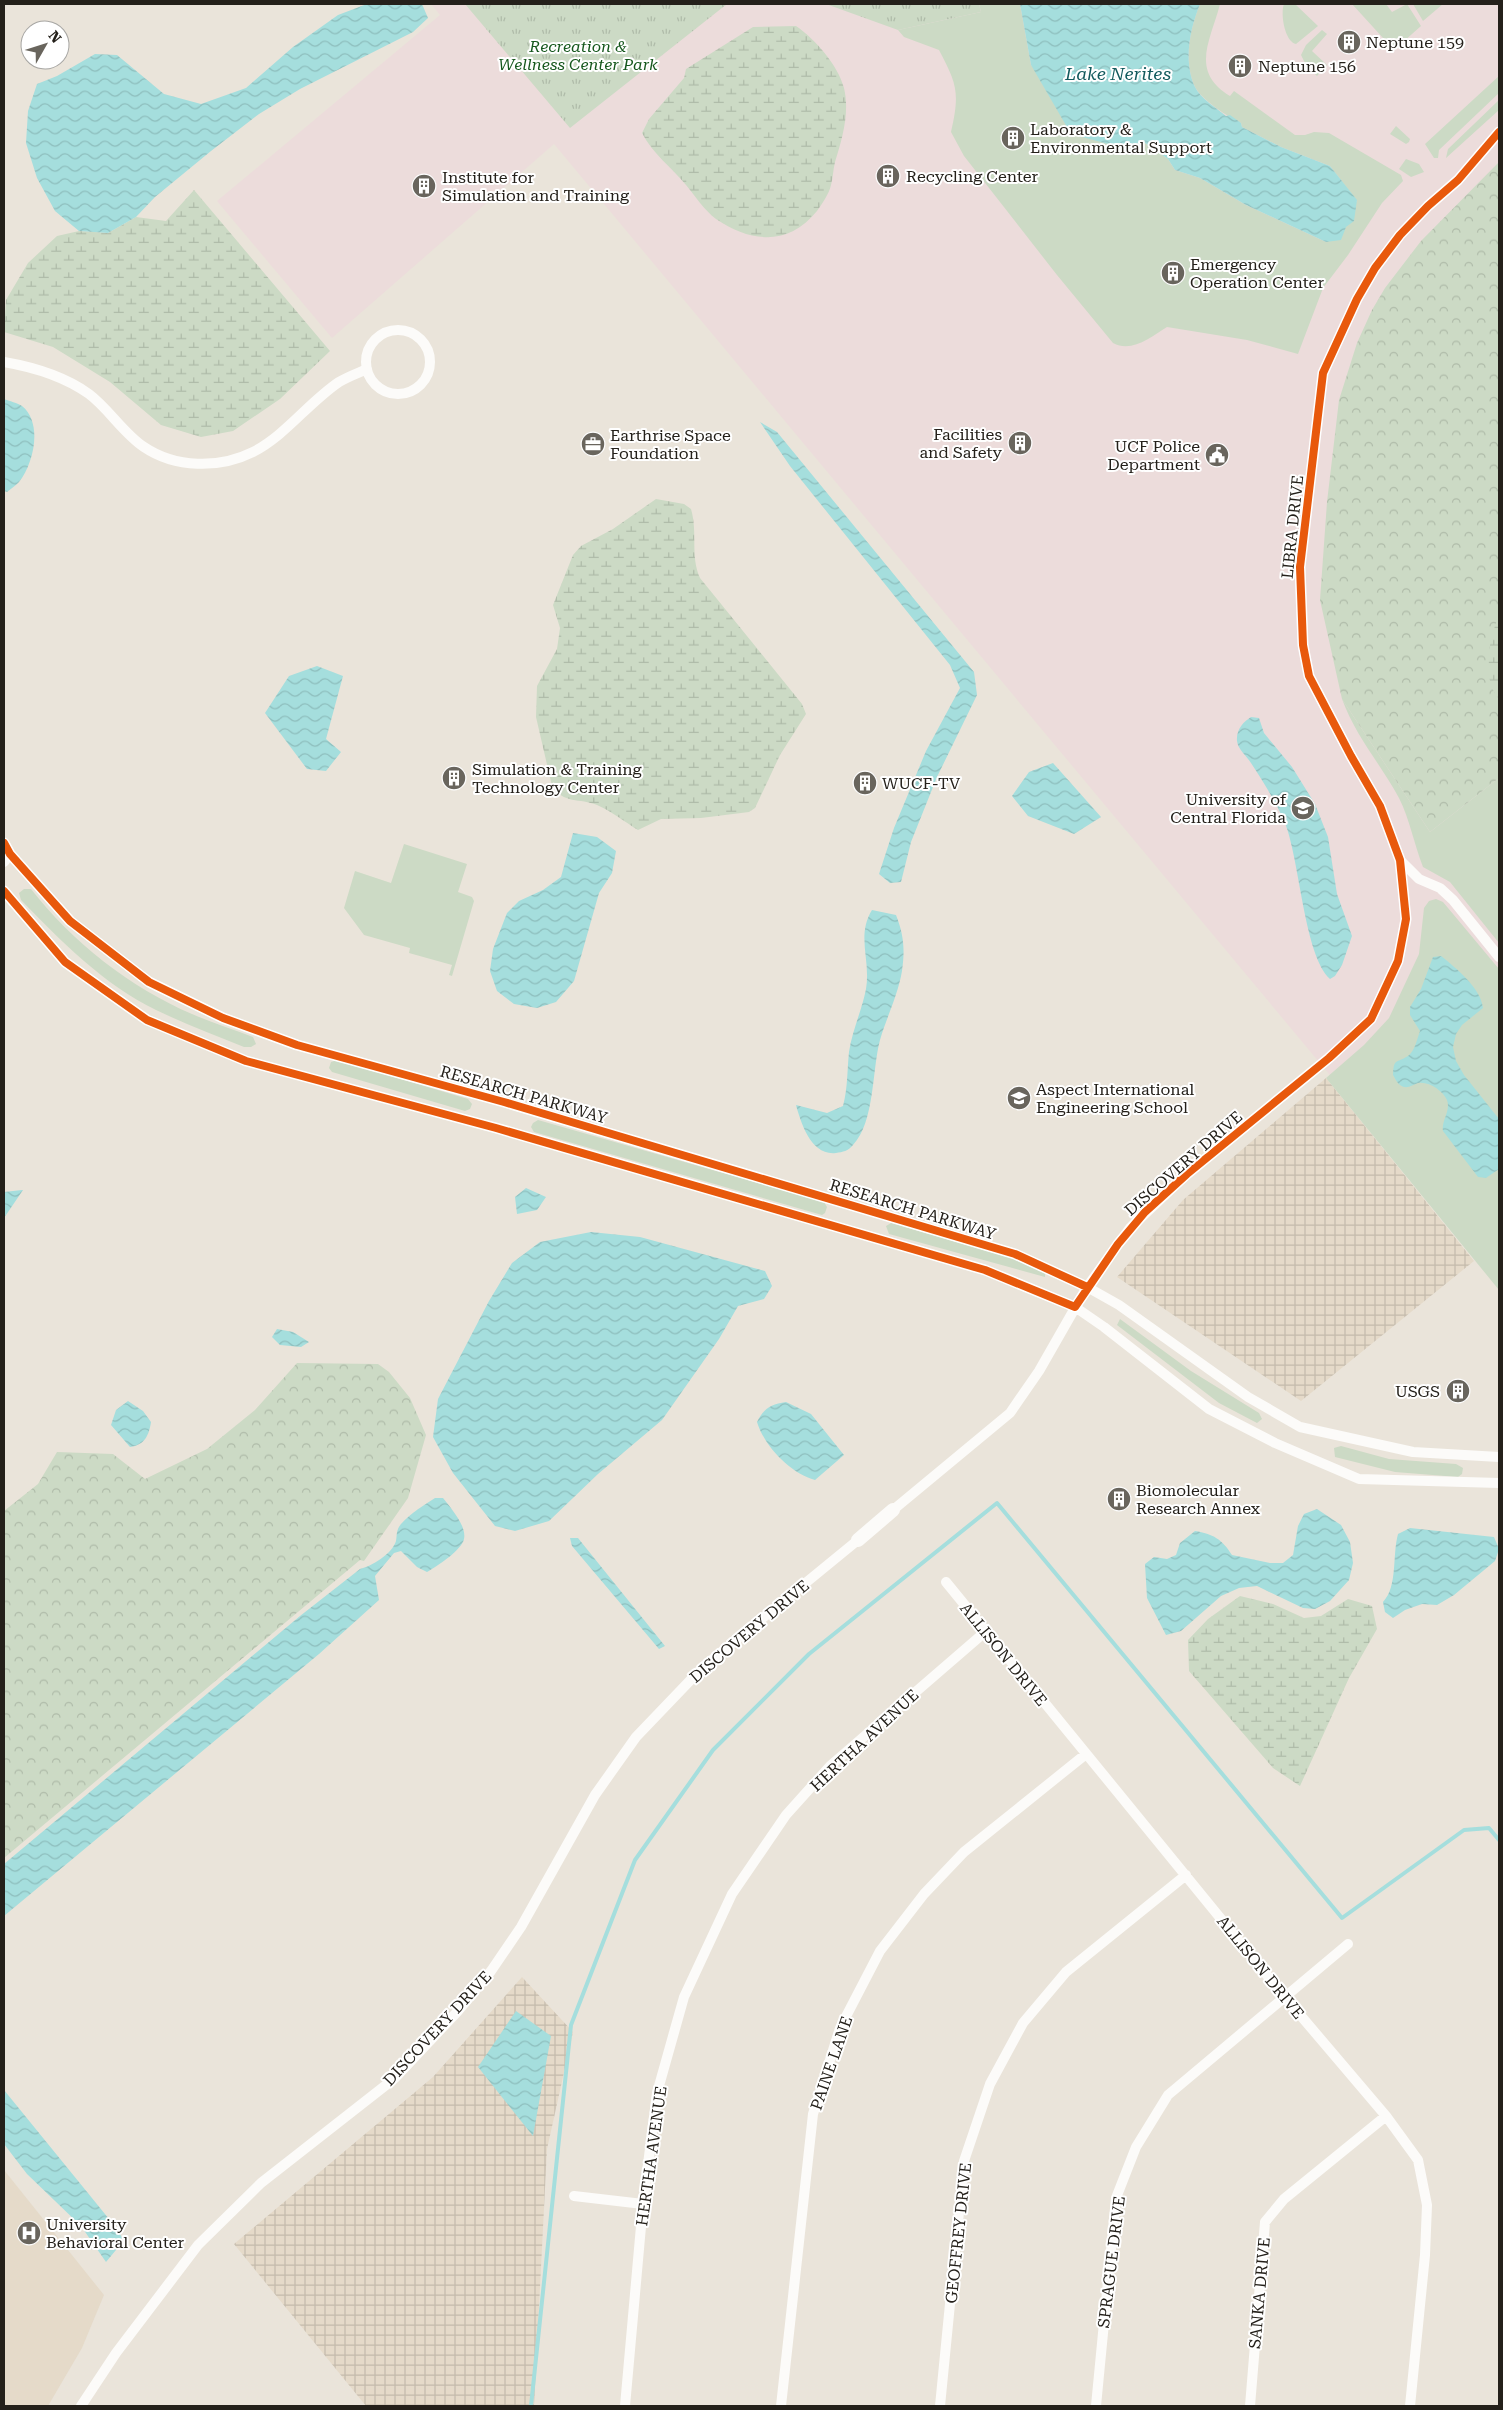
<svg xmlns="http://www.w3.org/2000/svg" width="1503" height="2410" font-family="'Roboto Serif',serif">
  <defs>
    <pattern id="industrial-grid" width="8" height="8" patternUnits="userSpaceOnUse" patternTransform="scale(1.25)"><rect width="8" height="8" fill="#e5dac9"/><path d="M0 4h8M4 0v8" fill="none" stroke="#c4bbac"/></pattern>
    <pattern id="forest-crowns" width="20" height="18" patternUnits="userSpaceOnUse" patternTransform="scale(1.25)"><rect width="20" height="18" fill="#ccdac5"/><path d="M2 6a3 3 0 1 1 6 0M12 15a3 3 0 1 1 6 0" fill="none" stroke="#afbba9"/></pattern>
    <pattern id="wetland-marsh" width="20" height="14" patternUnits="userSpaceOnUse" patternTransform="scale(1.25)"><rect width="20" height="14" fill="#ccdac5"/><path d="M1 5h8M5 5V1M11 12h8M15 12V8" fill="none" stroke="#afbba9"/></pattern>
    <pattern id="park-tufts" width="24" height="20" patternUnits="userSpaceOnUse" patternTransform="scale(1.25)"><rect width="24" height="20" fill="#ccdac5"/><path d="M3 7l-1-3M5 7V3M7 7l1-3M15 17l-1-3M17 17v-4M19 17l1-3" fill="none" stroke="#afbba9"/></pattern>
    <pattern id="water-waves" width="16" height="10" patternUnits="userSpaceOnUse" patternTransform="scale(1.25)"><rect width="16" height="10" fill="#a5dedd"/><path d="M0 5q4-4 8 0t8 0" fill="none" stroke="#8ebebd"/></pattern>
  </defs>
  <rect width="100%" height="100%" fill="#eae4da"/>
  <path fill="url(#industrial-grid)" d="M 1326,1078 L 1474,1261 L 1301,1401 L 1117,1277 L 1183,1200 Z
    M 522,1977 L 573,2032 L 547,2149 L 534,2406 L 366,2406 L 234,2244 L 433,2077 Z"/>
  <path fill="#ecdcdb" d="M 431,4 L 1499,4 L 1499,1278 L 554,144 L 332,338 L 217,201 L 440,15 Z"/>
  <path fill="#e5dac9" d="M 4,2170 L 104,2295 L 82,2348 L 48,2406 L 4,2406 Z"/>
  <path fill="#ccdac5" d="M 979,4 L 1020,4 L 1031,65 L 1112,145 L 1145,143 L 1168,159 L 1175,170 L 1200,178 L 1246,205 L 1326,242 L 1357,201 L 1330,166 L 1281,147 L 1242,127 L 1241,123 C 1228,117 1202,100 1195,87 C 1183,62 1190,28 1200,4 L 1220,4 C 1211,40 1189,71 1230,96 L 1234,91 L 1295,135 L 1305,135 L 1314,132 L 1329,133 L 1401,175 L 1403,181 L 1382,203 L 1348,255 L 1323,288 L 1298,354 L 1247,340 L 1167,327 C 1151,337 1132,353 1113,343 L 1057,275 L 964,156 L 951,132 C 960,93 957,84 939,50 L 904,37 L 898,30 L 981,12 Z
    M 1284,4 L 1295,4 L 1318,26 L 1296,44 C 1285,42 1280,14 1284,4 Z
    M 1352,4 L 1386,4 L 1392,12 L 1407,4 L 1421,26 L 1394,50 Z
    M 1413,4 L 1443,4 L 1423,21 Z
    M 1322,30 L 1327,34 L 1312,51 L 1327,65 L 1317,76 L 1306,65 L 1301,55 L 1306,45 Z
    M 1499,76 L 1499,93 L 1439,150 L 1438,158 L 1434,158 L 1425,144 Z
    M 1499,100 L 1499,110 L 1446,158 L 1448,149 Z
    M 1396,126 L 1410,139 L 1409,142 L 1406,144 L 1390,134 Z
    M 1406,159 L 1419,164 L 1424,172 L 1411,177 L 1399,169 Z
    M 1342,699 L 1430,832 L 1499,778 L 1499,943 L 1450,882 L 1423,867 C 1414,844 1410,820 1399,798 C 1380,763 1356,737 1342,699 Z
    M 404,844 L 467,864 L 458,892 L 472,897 L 474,901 L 452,976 L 449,975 L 452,965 L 409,953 L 410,948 L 364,935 L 344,908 L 355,871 L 391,883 Z
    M 24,889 L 31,889 C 72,942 131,988 192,1014 C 212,1023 233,1029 253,1037 L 256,1044 L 251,1047 L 244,1047 C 215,1035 185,1024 156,1010 C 104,985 61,941 21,900 L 19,893 Z
    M 1436,899 L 1443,902 L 1499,969 L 1499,1290 L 1326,1078 L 1364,1045 L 1389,1018 L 1419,954 L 1424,908 L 1429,901 Z
    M 337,1060 L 468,1099 L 472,1104 L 470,1109 L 465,1111 L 332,1072 L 329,1068 L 331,1062 Z
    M 538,1120 L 824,1202 L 827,1207 L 825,1213 L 822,1215 L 534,1132 L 531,1127 L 533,1123 Z
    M 891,1223 L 1019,1260 L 1045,1273 L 1045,1277 L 889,1234 L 886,1226 Z
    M 1120,1319 L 1191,1371 L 1259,1413 L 1262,1419 L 1257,1423 L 1219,1403 L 1117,1325 Z
    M 1341,1446 L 1389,1459 L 1456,1464 L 1463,1468 L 1462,1474 L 1458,1477 L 1395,1472 L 1335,1457 L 1334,1448 Z"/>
  <path fill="url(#forest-crowns)" d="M 1499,162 L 1499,778 L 1430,832 L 1342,699 L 1320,600 L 1327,502 L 1339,400 L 1357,343 L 1372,310 L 1385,288 L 1421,241 Z
    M 297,1363 L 378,1364 L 389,1372 L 410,1398 L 426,1435 L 408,1498 L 364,1561 L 360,1560 L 4,1858 L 4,1511 L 38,1484 L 57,1452 L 113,1454 L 145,1479 L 207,1449 L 255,1410 Z"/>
  <path fill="url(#wetland-marsh)" d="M 796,26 C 815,39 838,65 844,88 C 850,113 842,139 835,162 C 833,170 833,178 831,185 C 829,194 822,204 817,211 C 789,246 751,243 716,219 C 705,211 695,196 686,185 C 672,168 652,153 642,133 L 649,119 L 684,78 L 686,69 L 753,27 Z
    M 194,190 L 330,351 L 280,399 L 233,431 L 201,437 L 161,425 L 110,382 L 53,347 L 4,332 L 6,300 L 28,263 L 57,236 L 79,231 L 108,233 L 136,217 L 166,221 Z
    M 656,499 L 684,504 L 691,509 C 698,533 690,555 700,578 L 802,704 L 806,714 L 780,755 L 755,808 L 749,812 L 701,818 L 661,819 L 638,830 C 625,822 611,811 597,805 C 580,798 563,804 552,786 L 536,717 L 537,686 L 557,649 L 560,628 L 553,605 L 573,555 L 581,546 L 613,529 Z
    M 1499,616 L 1499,699 C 1481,680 1489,637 1499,616 Z
    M 1240,1596 L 1273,1604 L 1304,1618 L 1321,1616 L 1348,1599 L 1372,1606 L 1377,1629 L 1349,1678 L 1300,1786 L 1273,1768 L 1189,1671 L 1188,1640 L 1208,1619 Z"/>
  <path fill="url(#park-tufts)" d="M 465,4 L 727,4 L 570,128 Z
    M 826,4 L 979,4 L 981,12 L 898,30 Z"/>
  <path fill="url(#water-waves)" d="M 367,4 L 422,4 L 428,18 L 413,32 L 300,89 L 259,114 L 211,151 L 155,197 L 136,217 L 108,233 L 79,231 L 55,211 L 37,178 L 26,143 L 28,111 L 37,84 L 57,76 L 95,54 L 117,55 L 164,94 L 201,104 L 246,88 L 293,47 L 338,15 Z
    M 1020,4 L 1200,4 C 1190,29 1183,61 1195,87 C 1200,98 1217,108 1226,116 L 1230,115 L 1241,123 L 1242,127 L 1281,147 L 1330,166 L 1357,200 L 1354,221 L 1346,227 L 1341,240 L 1326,242 L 1246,205 L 1200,178 L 1175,170 L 1168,159 L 1145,143 L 1112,145 L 1071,134 L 1031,65 Z
    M 4,399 C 9,401 18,403 22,406 C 43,423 34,463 19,482 C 16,485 11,489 7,492 L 4,491 Z
    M 760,422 L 777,432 L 974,672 L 977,695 L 937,777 L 911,842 L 901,882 L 890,883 L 879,874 L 894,828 L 926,751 L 960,688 L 950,665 L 790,466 Z
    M 317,666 L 343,676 L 326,739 L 341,752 L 326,771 L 307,769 L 265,713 L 289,676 Z
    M 1251,717 L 1259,718 L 1264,733 L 1292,767 L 1315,804 L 1328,837 L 1337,894 L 1352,936 L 1342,965 L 1335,976 L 1330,979 C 1304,955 1300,861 1285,823 C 1276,802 1264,783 1251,763 C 1247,756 1238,750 1237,741 C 1236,730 1243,722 1251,717 Z
    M 1053,763 L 1101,817 L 1074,834 L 1028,816 L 1012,796 L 1029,772 Z
    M 573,833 L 597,837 L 616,851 L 612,873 L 599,893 L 574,981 L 556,1002 L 537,1008 L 514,1004 L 497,991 L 490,971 L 493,949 L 507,913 L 519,901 L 543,890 L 561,877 Z
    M 872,910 L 896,915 C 904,935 905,950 902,971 C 898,995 887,1016 880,1040 C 872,1069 875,1122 853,1145 C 848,1151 843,1152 836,1153 C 811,1156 801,1123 796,1105 L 827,1113 L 843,1106 C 848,1087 847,1071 849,1052 C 852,1031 862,1010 866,989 C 871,960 856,936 872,910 Z
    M 1441,956 C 1456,968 1481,988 1483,1008 L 1462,1025 L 1456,1034 L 1453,1047 L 1456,1061 L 1464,1075 L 1499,1119 L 1499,1169 L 1486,1178 L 1478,1177 L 1443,1131 C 1441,1121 1451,1111 1447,1100 C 1443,1091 1429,1081 1418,1083 C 1412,1085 1407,1090 1400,1085 C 1397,1083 1395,1078 1393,1075 C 1394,1058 1395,1064 1408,1056 C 1415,1051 1417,1039 1420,1031 L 1410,1015 L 1410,1007 L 1421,989 L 1433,957 Z
    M 526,1188 L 546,1197 L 537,1210 L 517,1214 L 515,1197 Z
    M 22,1190 L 23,1190 L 4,1218 L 4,1192 Z
    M 591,1232 L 640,1237 L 765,1271 L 772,1286 L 764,1299 L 738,1306 L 719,1339 L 662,1420 L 598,1474 L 549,1521 L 515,1531 L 495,1526 L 453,1473 L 433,1437 L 438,1399 L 489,1301 L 512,1263 L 540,1242 Z
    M 277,1329 L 293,1332 L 309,1342 L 301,1347 L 280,1345 L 272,1337 Z
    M 128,1401 L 143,1411 L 151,1422 C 149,1435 145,1445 130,1447 L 111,1425 L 116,1410 Z
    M 786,1402 L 811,1414 L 844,1455 L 815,1480 C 791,1474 764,1446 757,1422 C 764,1408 771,1404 786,1402 Z
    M 435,1498 L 443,1498 C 450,1507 467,1526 464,1539 C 462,1550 436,1567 427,1572 L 417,1567 L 401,1551 L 394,1553 L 375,1576 L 379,1600 L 319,1654 L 4,1916 L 4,1864 L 300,1616 L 360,1569 C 372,1566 392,1554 396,1541 C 397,1535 396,1530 401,1524 C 411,1513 424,1505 435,1498 Z
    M 1317,1509 L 1341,1525 L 1350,1542 L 1353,1563 L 1349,1580 L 1330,1601 L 1315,1609 L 1303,1608 L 1257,1586 L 1239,1588 L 1221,1596 L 1181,1631 L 1166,1635 L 1147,1598 L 1145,1564 L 1154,1557 L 1167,1559 L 1176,1555 L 1180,1543 L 1195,1531 C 1213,1534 1222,1539 1232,1555 L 1270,1563 L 1283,1563 L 1293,1555 L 1298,1526 L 1304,1514 Z
    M 1410,1528 L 1494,1537 L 1499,1549 L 1495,1561 L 1454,1595 L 1437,1605 L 1422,1604 L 1405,1610 L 1393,1618 L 1385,1612 L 1383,1602 C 1398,1586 1392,1556 1398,1534 Z
    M 570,1538 L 578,1538 L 665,1646 L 659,1649 L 572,1546 Z
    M 516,2011 L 551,2036 L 533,2136 L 478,2067 Z
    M 4,2090 L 118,2230 L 122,2238 L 116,2250 L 106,2262 L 81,2226 L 27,2174 L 4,2144 Z"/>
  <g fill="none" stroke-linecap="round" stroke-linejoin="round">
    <path stroke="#a5dedd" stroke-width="4" d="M 531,2406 L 571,2025 L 635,1860 L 713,1750 L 809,1654 L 997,1503 L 1342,1918 L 1464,1830 L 1489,1828 L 1499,1840"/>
    <path stroke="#fcfbf9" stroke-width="10" d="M366 362a32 32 0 1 1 64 0a32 32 0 1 1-64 0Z
      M 4,362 C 33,367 64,376 89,394 C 109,409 123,433 144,447 C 175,468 219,469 253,452 C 286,435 308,403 339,382 C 347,377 358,373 367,369
      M 4,843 L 10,854 L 70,921 L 149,982 L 223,1018 L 297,1045 L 504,1102 L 1015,1254 L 1087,1287 L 1119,1305 L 1248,1397 L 1300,1427 L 1413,1452 L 1499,1457
      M 1400,860 L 1419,879 L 1440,888 L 1453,900 L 1499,957
      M 4,862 L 10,854
      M 4,891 L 65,962 L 147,1020 L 246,1061 L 496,1128 L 985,1270 L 1075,1307 L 1104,1327 L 1209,1409 L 1275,1443 L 1359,1479 L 1499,1483
      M 893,1510 L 1010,1413 L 1039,1371 L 1087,1287 L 1130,1228 L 1187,1174 L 1329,1058 L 1371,1019 L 1398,961 L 1406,919 L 1400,860 L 1380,806 L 1351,756 L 1309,676 L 1303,645 L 1300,567 L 1323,373 L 1357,299 L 1375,268 L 1400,235 L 1428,206 L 1458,180 L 1499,132
      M 946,1582 L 1284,1996 L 1386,2116 L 1418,2160 L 1427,2205 L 1425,2255 L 1410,2406
      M 574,2196 L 643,2204
      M 81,2406 L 116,2353 L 198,2245 L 261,2183 L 395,2078 L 458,2011 L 491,1971 L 521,1927 L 595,1795 L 636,1737 L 703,1667 L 858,1540
      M 625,2406 L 643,2204 L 657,2093 L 684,1997 L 732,1894 L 786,1815 L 830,1766 L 985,1632
      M 781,2406 L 813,2114 L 840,2028 L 880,1951 L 924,1894 L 964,1852 L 1086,1754
      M 940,2406 L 964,2161 L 990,2084 L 1023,2023 L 1066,1972 L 1186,1875
      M 1096,2406 L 1116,2198 L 1136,2147 L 1168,2095 L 1348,1944
      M 1250,2406 L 1265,2222 L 1284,2199 L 1386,2116"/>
    <path stroke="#fcfbf9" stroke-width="14" d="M 858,1540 L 893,1510"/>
    <g stroke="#fff" stroke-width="11">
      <path id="cycleway" d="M 4,843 L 10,854 L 70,921 L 149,982 L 223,1018 L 297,1045 L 504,1102 L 1015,1254 L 1087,1287
        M 4,891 L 65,962 L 147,1020 L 246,1061 L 496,1128 L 985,1270 L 1075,1307 L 1118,1244 L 1145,1212 L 1187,1174 L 1329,1058 L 1371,1019 L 1398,961 L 1406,919 L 1400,860 L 1380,806 L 1351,756 L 1309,676 L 1303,645 L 1300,567 L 1323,373 L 1357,299 L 1375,268 L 1400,235 L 1428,206 L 1458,180 L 1499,132"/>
    </g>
    <use href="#cycleway" stroke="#e8590c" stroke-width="8"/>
  </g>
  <defs>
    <g id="building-disc" transform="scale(1.25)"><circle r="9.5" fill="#69655d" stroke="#fff"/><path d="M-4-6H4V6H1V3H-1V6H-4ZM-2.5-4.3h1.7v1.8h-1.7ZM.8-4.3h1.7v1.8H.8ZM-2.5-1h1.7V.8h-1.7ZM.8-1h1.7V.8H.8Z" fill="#fff"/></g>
    <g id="office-disc" transform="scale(1.25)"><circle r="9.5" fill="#69655d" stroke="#fff"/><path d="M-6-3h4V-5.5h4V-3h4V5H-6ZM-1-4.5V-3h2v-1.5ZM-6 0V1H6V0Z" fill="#fff"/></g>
    <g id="civic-disc" transform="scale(1.25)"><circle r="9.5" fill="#69655d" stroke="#fff"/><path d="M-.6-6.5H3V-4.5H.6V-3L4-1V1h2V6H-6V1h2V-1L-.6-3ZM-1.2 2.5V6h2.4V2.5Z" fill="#fff"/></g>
    <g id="university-disc" transform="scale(1.25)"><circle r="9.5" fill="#69655d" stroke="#fff"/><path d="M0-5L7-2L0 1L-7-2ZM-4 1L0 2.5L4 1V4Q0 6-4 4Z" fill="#fff"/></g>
    <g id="school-disc" transform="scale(1.25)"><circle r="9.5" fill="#69655d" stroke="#fff"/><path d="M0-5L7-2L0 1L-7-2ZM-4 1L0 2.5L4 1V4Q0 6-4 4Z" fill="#fff"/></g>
    <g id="hospital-disc" transform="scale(1.25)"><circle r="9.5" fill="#69655d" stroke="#fff"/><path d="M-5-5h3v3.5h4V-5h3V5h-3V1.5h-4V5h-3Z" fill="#fff"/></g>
  </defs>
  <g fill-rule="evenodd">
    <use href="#building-disc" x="1349" y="42"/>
    <use href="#building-disc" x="1240" y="66"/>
    <use href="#building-disc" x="1013" y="138"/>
    <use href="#building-disc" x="888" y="176"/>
    <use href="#building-disc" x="424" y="186"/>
    <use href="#building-disc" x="1173" y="273"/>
    <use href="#building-disc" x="1020" y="443"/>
    <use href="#office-disc" x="593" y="444"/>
    <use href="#civic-disc" x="1217" y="455"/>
    <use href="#building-disc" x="454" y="778"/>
    <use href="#building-disc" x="865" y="783"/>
    <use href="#university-disc" x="1303" y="808"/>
    <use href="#school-disc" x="1019" y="1098"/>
    <use href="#building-disc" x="1458" y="1391"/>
    <use href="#building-disc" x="1119" y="1499"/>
    <use href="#hospital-disc" x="29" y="2233"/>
  </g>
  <g text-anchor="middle" stroke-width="4" stroke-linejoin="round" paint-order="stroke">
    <g font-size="16" fill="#24201a" stroke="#fff" text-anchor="start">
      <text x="1366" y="48">Neptune 159</text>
      <text x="1258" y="72">Neptune 156</text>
      <text x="1030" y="135">Laboratory &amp;<tspan x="1030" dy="18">Environmental Support</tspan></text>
      <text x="906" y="182">Recycling Center</text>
      <text x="442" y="183">Institute for<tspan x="442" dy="18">Simulation and Training</tspan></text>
      <text x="1190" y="270">Emergency<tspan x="1190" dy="18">Operation Center</tspan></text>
      <text x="1002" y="440" text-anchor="end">Facilities<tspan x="1002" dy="18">and Safety</tspan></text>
      <text x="610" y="441">Earthrise Space<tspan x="610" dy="18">Foundation</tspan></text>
      <text x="1200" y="452" text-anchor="end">UCF Police<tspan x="1200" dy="18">Department</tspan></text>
      <text x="472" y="775">Simulation &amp; Training<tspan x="472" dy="18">Technology Center</tspan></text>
      <text x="882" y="789">WUCF-TV</text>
      <text x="1286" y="805" text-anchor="end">University of<tspan x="1286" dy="18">Central Florida</tspan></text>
      <text x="1036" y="1095">Aspect International<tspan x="1036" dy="18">Engineering School</tspan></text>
      <text x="1440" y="1397" text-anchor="end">USGS</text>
      <text x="1136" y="1496">Biomolecular<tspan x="1136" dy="18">Research Annex</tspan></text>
      <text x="46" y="2230">University<tspan x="46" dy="18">Behavioral Center</tspan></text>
    </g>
    <g font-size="16" font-style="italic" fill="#15571c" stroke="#fff">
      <text x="578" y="52">Recreation &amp;<tspan x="578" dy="18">Wellness Center Park</tspan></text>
    </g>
    <g font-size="16" fill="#24201a" stroke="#fff">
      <text transform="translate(1292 527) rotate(-84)" y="6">LIBRA DRIVE</text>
      <text transform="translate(524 1094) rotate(16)" y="6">RESEARCH PARKWAY</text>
      <text transform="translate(1183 1163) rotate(-41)" y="6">DISCOVERY DRIVE</text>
      <text transform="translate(913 1209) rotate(17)" y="6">RESEARCH PARKWAY</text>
      <text transform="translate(749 1631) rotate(-40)" y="6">DISCOVERY DRIVE</text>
      <text transform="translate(1004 1654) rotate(51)" y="6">ALLISON DRIVE</text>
      <text transform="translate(864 1740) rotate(-43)" y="6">HERTHA AVENUE</text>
      <text transform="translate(1261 1967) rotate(51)" y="6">ALLISON DRIVE</text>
      <text transform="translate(437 2028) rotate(-47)" y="6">DISCOVERY DRIVE</text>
      <text transform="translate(831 2063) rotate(-71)" y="6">PAINE LANE</text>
      <text transform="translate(651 2156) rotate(-82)" y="6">HERTHA AVENUE</text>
      <text transform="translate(958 2233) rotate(-84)" y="6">GEOFFREY DRIVE</text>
      <text transform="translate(1111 2262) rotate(-83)" y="6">SPRAGUE DRIVE</text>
      <text transform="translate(1259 2293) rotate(-85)" y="6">SANKA DRIVE</text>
    </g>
    <g font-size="18" font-style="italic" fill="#125a5d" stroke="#fff">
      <text x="1118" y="80">Lake Nerites</text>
    </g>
  </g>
  <rect width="1503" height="2410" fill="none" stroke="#24201a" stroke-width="10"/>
  <g transform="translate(45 45) rotate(51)"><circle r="24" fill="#ffffff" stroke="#a7a6a3"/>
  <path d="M0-4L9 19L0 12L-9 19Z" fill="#69655d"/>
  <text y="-8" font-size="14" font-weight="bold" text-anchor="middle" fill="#24201a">N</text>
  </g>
</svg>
